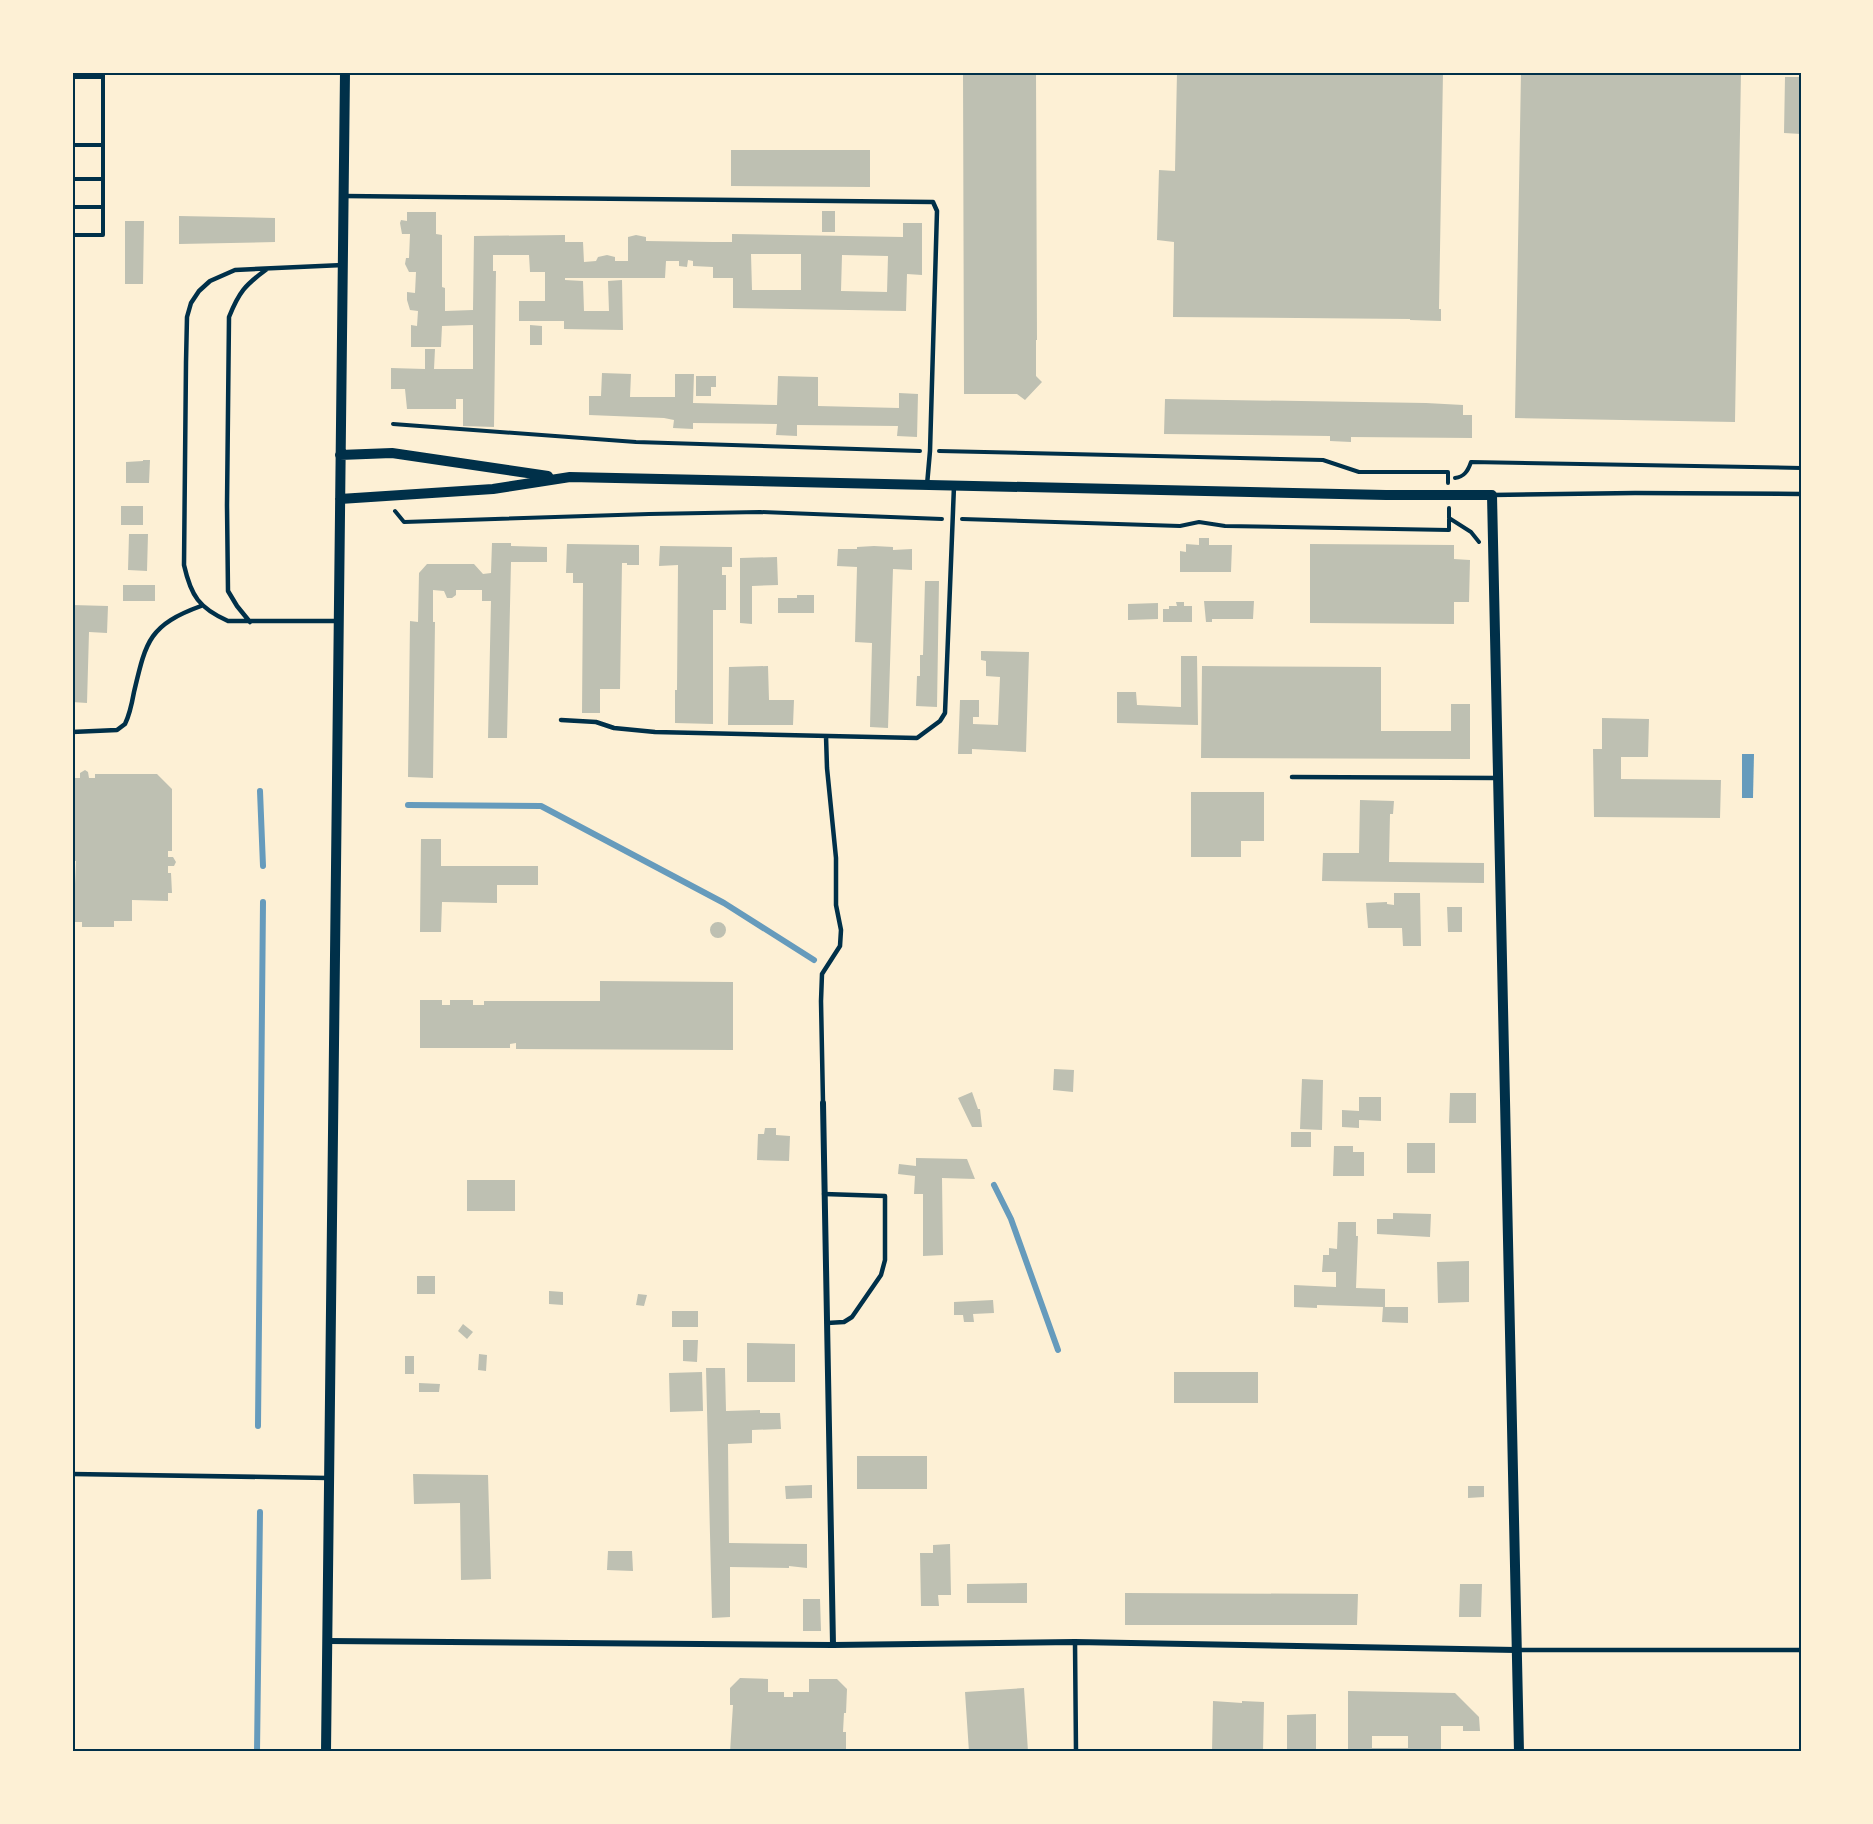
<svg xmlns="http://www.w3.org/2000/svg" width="1873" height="1824" font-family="Montserrat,sans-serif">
  <rect width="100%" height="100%" fill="#fdf0d5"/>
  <path fill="#669bbc" d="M 1742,754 L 1754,754 L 1753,798 L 1742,798 Z"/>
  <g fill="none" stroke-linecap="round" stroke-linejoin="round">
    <path stroke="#669bbc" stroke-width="6" d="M 260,791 L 263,866
      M 408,805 L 541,806 L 724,903 L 814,960
      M 994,1185 L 1011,1219 L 1058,1350
      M 258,1426 L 263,902
      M 257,1752 L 260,1512"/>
  </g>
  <path fill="#bec0b2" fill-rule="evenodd" d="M 963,72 L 1036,72 L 1037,340 L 1036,340 L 1036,376 L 1042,382 L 1025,400 L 1017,394 L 964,394 Z
    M 1177,72 L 1443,72 L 1439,309 L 1441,309 L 1441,321 L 1410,320 L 1410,319 L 1173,317 L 1174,242 L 1157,240 L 1159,170 L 1175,171 Z
    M 1521,72 L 1741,72 L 1735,422 L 1515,418 Z
    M 1785,77 L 1801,77 L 1801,134 L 1784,133 Z
    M 731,150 L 870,150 L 870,187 L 731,186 Z
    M 822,211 L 835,211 L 835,232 L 822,232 Z
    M 407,212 L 436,212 L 436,234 L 442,235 L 442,287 L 445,288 L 445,311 L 473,310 L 474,236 L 565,235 L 565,242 L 583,242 L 584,262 L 596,261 L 598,257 L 607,255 L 615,257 L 615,261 L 628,261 L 628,237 L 636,235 L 646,237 L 646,241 L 713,242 L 732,242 L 732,234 L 903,237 L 903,223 L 922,223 L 922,275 L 907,274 L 906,311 L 733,308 L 733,278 L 713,278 L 713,267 L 693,266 L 693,261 L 688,260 L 687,267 L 679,266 L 679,261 L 666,261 L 665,278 L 565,278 L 565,280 L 583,281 L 584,311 L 609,311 L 608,281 L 622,280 L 623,330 L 564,329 L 564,321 L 519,321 L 519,301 L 545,301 L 545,272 L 530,272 L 529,255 L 493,255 L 493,271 L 496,271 L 494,427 L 463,426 L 463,399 L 456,399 L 456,409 L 407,409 L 405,389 L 391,389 L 391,368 L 425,369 L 425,349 L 435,349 L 434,369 L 473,369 L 473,325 L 442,326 L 441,347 L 411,347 L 411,325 L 417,326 L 418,311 L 410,310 L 407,300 L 407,292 L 415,293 L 416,272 L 409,272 L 405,264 L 406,258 L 409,258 L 410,234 L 402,234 L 400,223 L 401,220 L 407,221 ZM 751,254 L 801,254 L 801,290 L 752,290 ZM 842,255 L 888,256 L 887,292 L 841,291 Z
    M 179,216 L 275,218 L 275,242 L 179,244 Z
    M 125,221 L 144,221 L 143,284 L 125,284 Z
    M 530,325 L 542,326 L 542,345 L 530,345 Z
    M 602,373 L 631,374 L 630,397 L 675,397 L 675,374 L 694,374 L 693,403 L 777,405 L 778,376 L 818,377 L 818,406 L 899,408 L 899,393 L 918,394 L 917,437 L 897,436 L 898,426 L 797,425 L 797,436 L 776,435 L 777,424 L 693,423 L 693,429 L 673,428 L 674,420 L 664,418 L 589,415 L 589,396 L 601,396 Z
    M 696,376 L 716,376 L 716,387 L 711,387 L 711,396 L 696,396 Z
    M 1165,399 L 1426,403 L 1463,405 L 1463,415 L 1472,415 L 1472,438 L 1351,437 L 1351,442 L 1330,441 L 1330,436 L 1164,434 Z
    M 143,460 L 150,460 L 149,483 L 126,483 L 126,462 L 143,461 Z
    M 121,506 L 143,506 L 143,525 L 121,525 Z
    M 129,534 L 148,534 L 147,571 L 128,570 Z
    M 1199,538 L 1209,538 L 1209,545 L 1232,545 L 1231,572 L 1180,572 L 1180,551 L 1186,552 L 1186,544 L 1199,545 Z
    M 492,543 L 511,543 L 511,546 L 547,547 L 547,562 L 511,562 L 507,738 L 488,738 L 491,601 L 482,601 L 482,590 L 456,590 L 456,595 L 452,598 L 447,598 L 444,591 L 433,590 L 433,622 L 435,622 L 433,778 L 408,777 L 410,621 L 418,622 L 419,573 L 427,564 L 474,564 L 483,574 L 491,573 Z
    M 567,544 L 639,545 L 639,565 L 627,565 L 627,563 L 622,563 L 620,689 L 600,689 L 600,713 L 582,713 L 583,583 L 573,583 L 573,573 L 566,573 Z
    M 1310,544 L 1454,545 L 1454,559 L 1470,560 L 1469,602 L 1454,602 L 1454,624 L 1310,623 Z
    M 660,546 L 732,547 L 732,567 L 722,567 L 722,575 L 726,575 L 726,610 L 713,610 L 713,724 L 675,723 L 675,690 L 677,690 L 678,565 L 659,566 Z
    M 874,546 L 893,547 L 893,550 L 912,549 L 912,570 L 893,569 L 888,728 L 870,727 L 872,643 L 855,642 L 857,567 L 837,566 L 838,549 L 857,549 L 857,547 Z
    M 777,557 L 778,585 L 752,586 L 752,624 L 740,623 L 740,558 Z
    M 925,581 L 939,581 L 937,707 L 916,706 L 917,676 L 920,676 L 920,655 L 923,655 Z
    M 123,585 L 155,585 L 155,601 L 123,601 Z
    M 797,595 L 814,595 L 814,613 L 778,613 L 778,598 L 797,598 Z
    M 1204,601 L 1254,601 L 1253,619 L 1212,619 L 1212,622 L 1206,622 Z
    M 1176,602 L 1184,602 L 1184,606 L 1192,606 L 1192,622 L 1163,622 L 1163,609 L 1169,609 L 1169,606 L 1177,606 Z
    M 1158,603 L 1158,619 L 1128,620 L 1128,604 Z
    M 72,605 L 108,606 L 107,633 L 89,632 L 87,703 L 72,702 Z
    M 981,651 L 1029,652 L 1026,752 L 972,749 L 972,754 L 958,754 L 960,700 L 979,700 L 979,717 L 973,717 L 973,724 L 998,725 L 1000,677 L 986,676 L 986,661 L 981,660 Z
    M 1181,656 L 1197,656 L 1198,725 L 1117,723 L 1117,692 L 1136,692 L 1137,705 L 1181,707 Z
    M 768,666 L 769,700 L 794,700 L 793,725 L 728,725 L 729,667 Z
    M 1202,666 L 1381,667 L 1381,731 L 1451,731 L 1451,704 L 1470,704 L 1470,759 L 1201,758 Z
    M 1602,718 L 1649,719 L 1648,757 L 1621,757 L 1621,779 L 1721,780 L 1720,818 L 1594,817 L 1593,749 L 1602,749 Z
    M 85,770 L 88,772 L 89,778 L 95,778 L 95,774 L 157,774 L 172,789 L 172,851 L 168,851 L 168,857 L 173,857 L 176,862 L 174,866 L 168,866 L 168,873 L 171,873 L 172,893 L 168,893 L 168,901 L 132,900 L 132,921 L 114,921 L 114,927 L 82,927 L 82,922 L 72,922 L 72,884 L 75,884 L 76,861 L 72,861 L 72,778 L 80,778 L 80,773 Z
    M 1191,792 L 1264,792 L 1264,841 L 1241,841 L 1241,857 L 1191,857 Z
    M 1360,800 L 1394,801 L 1393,814 L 1390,814 L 1389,862 L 1484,863 L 1484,883 L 1322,881 L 1323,853 L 1359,853 Z
    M 421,839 L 441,839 L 441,866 L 538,866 L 538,885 L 497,885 L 497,903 L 442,902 L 441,932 L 420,932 Z
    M 1394,893 L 1420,893 L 1421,946 L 1403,946 L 1402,928 L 1368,928 L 1366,903 L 1387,902 L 1387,904 L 1394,905 Z
    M 1447,907 L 1462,907 L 1462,932 L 1448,932 Z
    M710 930a8 8 0 1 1 16 0a8 8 0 1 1-16 0Z
    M 600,981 L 733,982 L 733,1050 L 516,1049 L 516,1043 L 510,1044 L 510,1048 L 420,1048 L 420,1000 L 442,1000 L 442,1005 L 450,1005 L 450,1000 L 473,1000 L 473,1005 L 484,1005 L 484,1001 L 600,1001 Z
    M 1054,1069 L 1074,1070 L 1073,1092 L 1053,1090 Z
    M 1302,1079 L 1323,1080 L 1322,1130 L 1300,1129 Z
    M 972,1092 L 978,1109 L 980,1109 L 982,1127 L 972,1127 L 958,1098 Z
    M 1450,1093 L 1476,1093 L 1476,1123 L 1449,1123 Z
    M 1359,1097 L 1381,1097 L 1381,1121 L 1359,1120 L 1359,1128 L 1342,1127 L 1342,1110 L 1359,1111 Z
    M 765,1128 L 776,1128 L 776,1135 L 790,1136 L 789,1161 L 757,1160 L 758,1134 L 764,1134 Z
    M 1291,1132 L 1311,1132 L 1311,1147 L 1291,1147 Z
    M 1407,1143 L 1435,1143 L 1435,1173 L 1407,1173 Z
    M 1334,1146 L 1353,1146 L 1353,1152 L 1364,1152 L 1364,1176 L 1333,1176 Z
    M 916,1158 L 967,1159 L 975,1179 L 942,1178 L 943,1255 L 923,1256 L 923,1194 L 914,1194 L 915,1176 L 898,1174 L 899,1164 L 916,1166 Z
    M 467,1180 L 515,1180 L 515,1211 L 467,1211 Z
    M 1393,1213 L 1431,1214 L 1430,1237 L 1377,1234 L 1377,1219 L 1393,1219 Z
    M 1338,1222 L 1356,1222 L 1356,1236 L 1358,1236 L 1356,1288 L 1385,1289 L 1385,1307 L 1408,1307 L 1408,1323 L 1382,1322 L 1383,1307 L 1317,1305 L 1317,1308 L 1294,1307 L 1294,1285 L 1336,1287 L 1336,1272 L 1322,1272 L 1323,1259 L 1323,1255 L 1329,1255 L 1329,1248 L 1337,1249 Z
    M 1469,1261 L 1469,1302 L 1438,1303 L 1437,1262 Z
    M 417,1276 L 435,1276 L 435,1294 L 417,1294 Z
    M 549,1291 L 563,1292 L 563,1305 L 549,1304 Z
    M 638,1294 L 647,1295 L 644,1306 L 636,1305 Z
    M 993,1300 L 994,1313 L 973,1314 L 974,1322 L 964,1322 L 963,1315 L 954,1315 L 954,1302 Z
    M 672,1311 L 698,1311 L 698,1327 L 672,1327 Z
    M 463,1324 L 473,1332 L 467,1339 L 458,1331 Z
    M 683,1340 L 698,1340 L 697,1362 L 683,1361 Z
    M 747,1343 L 795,1344 L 795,1382 L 747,1382 Z
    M 479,1354 L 487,1355 L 486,1371 L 478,1370 Z
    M 405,1356 L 414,1356 L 414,1374 L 405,1374 Z
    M 706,1368 L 725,1368 L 726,1411 L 760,1410 L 760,1413 L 780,1413 L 781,1429 L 752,1430 L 752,1443 L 728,1444 L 729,1543 L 807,1544 L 807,1568 L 789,1566 L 789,1568 L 730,1567 L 730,1617 L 712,1618 Z
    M 702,1372 L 703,1411 L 670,1412 L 669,1373 Z
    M 1174,1372 L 1258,1372 L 1258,1403 L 1174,1403 Z
    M 419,1383 L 440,1384 L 439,1392 L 419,1392 Z
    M 857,1456 L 927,1456 L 927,1489 L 857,1489 Z
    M 413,1474 L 488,1475 L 491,1579 L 461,1580 L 460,1503 L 414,1504 Z
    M 812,1485 L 812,1498 L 786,1499 L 785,1486 Z
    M 1468,1486 L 1484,1486 L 1484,1497 L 1468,1498 Z
    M 950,1544 L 951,1595 L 938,1595 L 939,1606 L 921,1606 L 920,1553 L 933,1553 L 933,1545 Z
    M 608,1551 L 632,1551 L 633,1571 L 607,1570 Z
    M 1027,1583 L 1027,1603 L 967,1603 L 967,1584 Z
    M 1460,1584 L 1482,1584 L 1481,1617 L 1459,1617 Z
    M 1125,1593 L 1358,1594 L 1357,1625 L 1125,1625 Z
    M 803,1599 L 820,1599 L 821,1631 L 803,1631 Z
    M 740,1678 L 768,1679 L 768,1692 L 784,1692 L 784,1697 L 793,1697 L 793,1692 L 809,1692 L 809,1679 L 837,1679 L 847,1689 L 846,1713 L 844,1713 L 843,1732 L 846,1732 L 846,1752 L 730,1752 L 733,1705 L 730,1705 L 730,1688 Z
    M 1024,1688 L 1028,1752 L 969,1752 L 965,1692 Z
    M 1348,1691 L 1455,1693 L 1479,1717 L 1480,1731 L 1463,1731 L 1463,1726 L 1441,1726 L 1441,1752 L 1348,1752 ZM 1372,1736 L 1408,1736 L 1408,1748 L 1372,1748 Z
    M 1213,1701 L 1242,1703 L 1242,1701 L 1264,1702 L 1263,1752 L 1212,1752 Z
    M 1316,1714 L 1316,1752 L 1287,1752 L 1287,1715 Z"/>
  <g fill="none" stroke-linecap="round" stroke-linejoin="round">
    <path stroke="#003049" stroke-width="4" d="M 72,77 L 103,77
      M 72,145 L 103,145
      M 72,179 L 103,179
      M 72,207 L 103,207
      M 72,235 L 103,235 L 103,72
      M 393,424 L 636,442 L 920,451
      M 939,451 L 1323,460 L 1359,472 L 1448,472 L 1448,483
      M 1455,478 C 1464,477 1468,471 1471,462 L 1801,468
      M 1449,508 L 1449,518 L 1471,532 L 1479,542
      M 395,511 L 404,522 L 649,514 L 760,512 L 942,519
      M 962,519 L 1180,526 L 1199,522 L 1225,526 L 1449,530 L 1449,519"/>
    <path stroke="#003049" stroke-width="4.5" d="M 344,196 L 933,202 L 937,211 L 930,451 L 927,485
      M 1492,495 L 1635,493 L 1801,494
      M 339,621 L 228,621 C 199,608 191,596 184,565 L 186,362 L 187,317 L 191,303 L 199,291 L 210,281 L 235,270 L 343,265
      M 250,622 L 237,606 L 228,591 L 227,505 L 229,317 C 239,292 245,285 267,269
      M 561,720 L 596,722 L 614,728 L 655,732 L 917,738 L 940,721 L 945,713 L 954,486
      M 72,732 L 117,730 L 125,724 C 130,714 132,703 134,692 C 146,641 149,625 201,606
      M 1292,777 L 1498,778
      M 823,1103 L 821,1001 L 822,974 L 840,946 L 841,930 L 836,905 L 836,858 L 827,768 L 826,736
      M 824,1194 L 885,1196 L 885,1260 L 881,1275 L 852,1317 L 844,1322 L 827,1323
      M 72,1474 L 328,1478
      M 1075,1642 L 1076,1752
      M 1516,1650 L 1801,1650"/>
    <path stroke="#003049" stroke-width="6" d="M 823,1103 L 833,1645
      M 328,1641 L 833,1645 L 1075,1642 L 1516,1650"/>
    <path stroke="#003049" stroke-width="10" d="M 340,455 L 392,453 L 548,476
      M 340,499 L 493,489 L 570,477 L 1386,495 L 1492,495 L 1519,1752
      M 326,1752 L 345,72"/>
  </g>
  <rect width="1873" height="1824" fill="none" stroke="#fdf0d5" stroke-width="147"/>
  <rect x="74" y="74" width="1726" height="1676" fill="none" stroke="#003049" stroke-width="2"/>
</svg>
